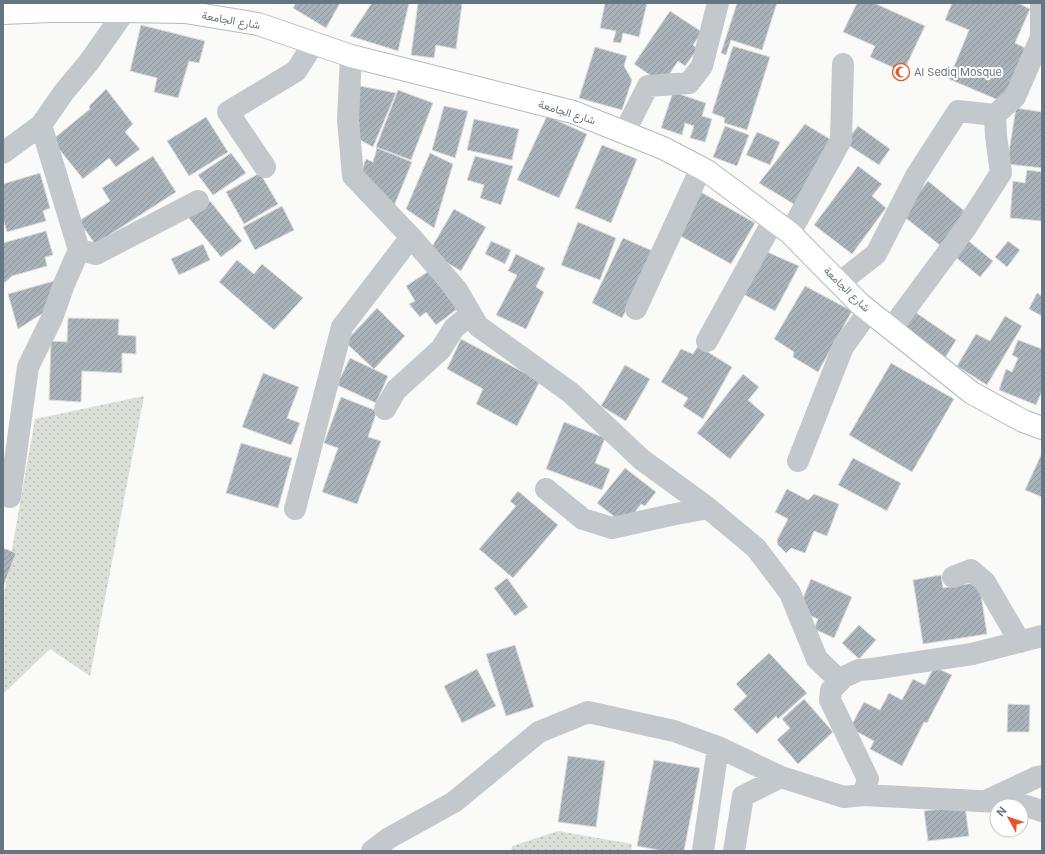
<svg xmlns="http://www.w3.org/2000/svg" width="1045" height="854" font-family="Inter,Vazirmatn,sans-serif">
  <defs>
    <pattern id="grass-dots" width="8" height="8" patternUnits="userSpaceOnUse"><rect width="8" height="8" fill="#dadfd7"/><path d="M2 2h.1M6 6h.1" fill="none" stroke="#b4b9b4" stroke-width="1.8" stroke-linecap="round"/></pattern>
    <pattern id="building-hatch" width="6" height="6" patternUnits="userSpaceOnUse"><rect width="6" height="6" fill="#aab3b9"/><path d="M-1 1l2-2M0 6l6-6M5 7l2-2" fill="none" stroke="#8e969c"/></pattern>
  </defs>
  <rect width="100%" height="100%" fill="#fafaf8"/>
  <path fill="url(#grass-dots)" d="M 144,396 L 90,676 L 50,649 L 3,694 L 3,600 L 35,419 Z
    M 558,831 L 632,844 L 631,851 L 511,851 L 512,846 Z"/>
  <path fill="url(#building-hatch)" stroke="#dcdcda" d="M 296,3 L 340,3 L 326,28 L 293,8 Z
    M 372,3 L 409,3 L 398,51 L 350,36 Z
    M 418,3 L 454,3 L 462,4 L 456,49 L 436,45 L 434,58 L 411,55 Z
    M 605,3 L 647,3 L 639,37 L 623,33 L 621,43 L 613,42 L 616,31 L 600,28 Z
    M 737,3 L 777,3 L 762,50 L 731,40 L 726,55 L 721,53 Z
    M 857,3 L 874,3 L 925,26 L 903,72 L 870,57 L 875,46 L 843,32 Z
    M 952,3 L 1018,3 L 1030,9 L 1015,43 L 1025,48 L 1003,102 L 949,79 L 969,30 L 945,20 Z
    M 670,11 L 702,32 L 693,45 L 703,52 L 694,54 L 685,66 L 678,61 L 663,84 L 634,64 Z
    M 141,25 L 205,41 L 199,63 L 189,61 L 178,98 L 154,92 L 157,78 L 130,71 Z
    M 733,46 L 770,57 L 747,130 L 724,123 L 725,118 L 712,113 Z
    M 595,47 L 627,56 L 624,66 L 632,80 L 622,110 L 579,98 Z
    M 355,85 L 396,93 L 373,147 L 351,135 Z
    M 106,89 L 133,124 L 125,132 L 140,149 L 116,167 L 109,158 L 83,179 L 52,140 L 90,109 L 89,106 Z
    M 398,90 L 433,103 L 411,160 L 376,147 Z
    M 673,92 L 706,103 L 702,116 L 712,119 L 705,142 L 690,138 L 694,126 L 685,123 L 682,135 L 661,128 Z
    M 444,106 L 468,111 L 455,158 L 432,150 Z
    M 1016,108 L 1042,112 L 1042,168 L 1007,164 Z
    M 547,116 L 587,134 L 559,198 L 517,180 Z
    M 206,117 L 228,152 L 189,176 L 167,141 Z
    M 474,119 L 519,129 L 512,160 L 467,150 Z
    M 805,124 L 833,141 L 797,206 L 759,183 Z
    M 725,126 L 749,135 L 737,166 L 713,157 Z
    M 858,126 L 890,149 L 879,165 L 845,143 Z
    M 757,132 L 780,142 L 770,165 L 746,155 Z
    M 602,145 L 637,159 L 611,223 L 575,208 Z
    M 377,148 L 412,162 L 394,206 L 359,178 L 366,159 L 373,162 Z
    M 231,153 L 246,173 L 213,195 L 198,175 Z
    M 430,153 L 453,164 L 434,228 L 406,209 Z
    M 153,156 L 176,192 L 95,244 L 79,221 L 110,201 L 102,188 Z
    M 475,156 L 513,166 L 501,205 L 480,198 L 484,185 L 467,180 Z
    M 858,166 L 882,184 L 872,196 L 886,208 L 852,254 L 814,225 Z
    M 1027,170 L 1042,172 L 1042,221 L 1010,218 L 1013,181 L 1025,183 Z
    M 40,173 L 50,208 L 43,211 L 46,221 L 7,232 L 3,219 L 3,184 Z
    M 260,173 L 278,204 L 244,224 L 226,192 Z
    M 928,181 L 967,213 L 941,246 L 902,215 Z
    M 699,191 L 755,223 L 731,264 L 675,233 Z
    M 210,201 L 242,241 L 221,257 L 188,217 Z
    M 282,206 L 294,230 L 255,250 L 243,227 Z
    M 454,209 L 486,227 L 461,271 L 429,252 Z
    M 578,222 L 616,238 L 600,280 L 561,265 Z
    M 46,231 L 53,255 L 45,257 L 47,266 L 12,276 L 3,284 L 3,243 Z
    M 623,238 L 655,252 L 622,318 L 592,303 Z
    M 966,239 L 993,261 L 980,277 L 953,255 Z
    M 491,241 L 511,250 L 505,264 L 485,254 Z
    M 1008,241 L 1020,250 L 1007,267 L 995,257 Z
    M 203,244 L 210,260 L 179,275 L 171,259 Z
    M 765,251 L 799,266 L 775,311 L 743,294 Z
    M 516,254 L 545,268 L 536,287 L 544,292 L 526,329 L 496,315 L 517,275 L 508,271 Z
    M 237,260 L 254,274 L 262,264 L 303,298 L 274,330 L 219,282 Z
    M 429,271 L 457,309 L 436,325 L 426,312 L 420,317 L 409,304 L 415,301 L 406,286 Z
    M 54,281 L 51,308 L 18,329 L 8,294 Z
    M 805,286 L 852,311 L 818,372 L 793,357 L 794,352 L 774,339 Z
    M 1037,293 L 1042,296 L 1042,316 L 1029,309 Z
    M 377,308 L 405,336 L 374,369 L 345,342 Z
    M 915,312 L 956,340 L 945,358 L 903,329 Z
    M 1005,316 L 1022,326 L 987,385 L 957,366 L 976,334 L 990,341 Z
    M 68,318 L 119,319 L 118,335 L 136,336 L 136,354 L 122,353 L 122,373 L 82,371 L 81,402 L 49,400 L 51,341 L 67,342 Z
    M 461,339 L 540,381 L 517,426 L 476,404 L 483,389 L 447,369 Z
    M 1018,340 L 1042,349 L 1042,391 L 1036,405 L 999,390 L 1006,369 L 1012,372 L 1018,358 L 1012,355 Z
    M 698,346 L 732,367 L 703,419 L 683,406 L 688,398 L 661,382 L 681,349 L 693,354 Z
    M 350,358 L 388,376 L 376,403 L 337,385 Z
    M 891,363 L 954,399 L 912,472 L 849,435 Z
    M 625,365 L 650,379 L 626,421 L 601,406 Z
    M 263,373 L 299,387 L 287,418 L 300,423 L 291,445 L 242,427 Z
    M 743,374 L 759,387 L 748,400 L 765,415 L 730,459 L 697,433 Z
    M 341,397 L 377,411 L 368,437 L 381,441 L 357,504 L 322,492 L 338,448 L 324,443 Z
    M 564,422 L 605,438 L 595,463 L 610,469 L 602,490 L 546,469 Z
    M 241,443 L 292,458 L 278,508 L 226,493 Z
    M 1042,453 L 1042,497 L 1025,490 Z
    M 853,458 L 901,483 L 887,511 L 838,485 Z
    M 625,468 L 656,492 L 645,506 L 641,504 L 625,525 L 597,503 Z
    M 787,489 L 808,500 L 814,494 L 839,504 L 827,536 L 814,531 L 805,553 L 791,548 L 786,553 L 778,545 L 777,540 L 788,519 L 775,512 Z
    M 518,491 L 558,525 L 513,578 L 479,549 L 516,506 L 510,501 Z
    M 3,548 L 16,553 L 3,587 Z
    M 941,575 L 943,588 L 979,582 L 987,634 L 923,644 L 913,580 Z
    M 507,578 L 528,607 L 515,616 L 494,588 Z
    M 811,579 L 852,597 L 834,638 L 814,629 L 818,619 L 798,610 Z
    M 859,625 L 876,640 L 859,659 L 842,643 Z
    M 515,645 L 534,707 L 506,716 L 486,654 Z
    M 769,653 L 807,693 L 778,719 L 776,716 L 757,734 L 733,709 L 747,696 L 736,684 Z
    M 934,667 L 952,675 L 927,723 L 924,722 L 902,766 L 870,749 L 874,741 L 850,728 L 864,702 L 880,710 L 889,693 L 902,700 L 913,679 L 925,685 Z
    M 477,669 L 496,706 L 462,723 L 444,686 Z
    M 804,699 L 833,732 L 798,764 L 777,740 L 790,728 L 782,719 Z
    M 1008,704 L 1030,705 L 1029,732 L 1007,732 Z
    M 568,756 L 605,761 L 596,827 L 558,822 Z
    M 654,760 L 700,768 L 684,851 L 663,851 L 637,846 Z
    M 965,806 L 969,836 L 928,841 L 924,811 Z"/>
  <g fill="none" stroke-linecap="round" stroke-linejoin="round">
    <g stroke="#b5babe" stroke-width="24">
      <path id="major" d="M 3,13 L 50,11 L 125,11 L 185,12 L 258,24 L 351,56 L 573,112 L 663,148 L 707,171 L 790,233 L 860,304 L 972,393 L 1023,421 L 1042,428"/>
    </g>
    <path stroke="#c3c8cc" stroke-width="22" d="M 351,56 L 348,120 L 353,176 L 411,237 L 457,290 L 478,326 L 571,393 L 641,459 L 708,508 L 756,548 L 790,593 L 817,659 L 840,681
      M 624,133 L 648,86 L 689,83 L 702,66 L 718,3
      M 3,153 L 41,125
      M 265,167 L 228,112 L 296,71 L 314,43
      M 790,233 L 841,140 L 843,64
      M 79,250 L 96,254 L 198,201
      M 839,283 L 876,254 L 916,176 L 958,111 L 995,115 L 1015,97 L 1041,37 L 1041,3
      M 636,309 L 701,168
      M 891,329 L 965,229 L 1001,173 L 996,136 L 995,115
      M 707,341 L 773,221
      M 385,409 L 396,390 L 441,349 L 454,328 L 471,314
      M 798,461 L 843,347 L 869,311
      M 546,489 L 583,519 L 612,528 L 671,515 L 708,508
      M 10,497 L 28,367 L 52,318 L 64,284 L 79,250 L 41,125 L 64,92 L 89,62 L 125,11
      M 295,509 L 342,327 L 411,237
      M 953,577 L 971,570 L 985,582 L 1020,642
      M 863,795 L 868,779 L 830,700 L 831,690 L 844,677 L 859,670 L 872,669 L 972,654 L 1042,636
      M 988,800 L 1037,777 L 1042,776
      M 372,851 L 389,838 L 454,802 L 539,732 L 588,712 L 674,731 L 718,747 L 781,777 L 844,797 L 863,795 L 1017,803 L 1042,811
      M 703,851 L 718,747
      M 734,851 L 743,796 L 781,777"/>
    <use href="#major" stroke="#fff" stroke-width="22"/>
  </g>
  <defs>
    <g id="mosque-ring" transform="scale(0.9)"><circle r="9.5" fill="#fff" stroke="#e4572e" stroke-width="1.5"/><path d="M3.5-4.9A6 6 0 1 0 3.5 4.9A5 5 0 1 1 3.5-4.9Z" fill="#e4572e"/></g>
  </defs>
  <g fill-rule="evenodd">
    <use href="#mosque-ring" x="901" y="72"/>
  </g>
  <g text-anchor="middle" stroke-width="4" stroke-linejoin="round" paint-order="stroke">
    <g font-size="11" fill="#657683" stroke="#fff">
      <text transform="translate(231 20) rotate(10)" y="4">شارع الجامعة</text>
      <text transform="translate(567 112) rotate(17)" y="4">شارع الجامعة</text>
      <text transform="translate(847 289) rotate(44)" y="4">شارع الجامعة</text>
    </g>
    <g font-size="11" fill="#657683" stroke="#fff" text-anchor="start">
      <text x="914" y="76">Al Sediq Mosque</text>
    </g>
  </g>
  <rect width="1045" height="854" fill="none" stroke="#657683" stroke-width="8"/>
  <g transform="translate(1009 818) rotate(310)"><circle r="19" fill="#ffffff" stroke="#c1c8cd"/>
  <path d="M0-3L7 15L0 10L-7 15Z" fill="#e4572e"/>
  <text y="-6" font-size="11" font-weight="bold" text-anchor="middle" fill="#657683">N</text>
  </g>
</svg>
